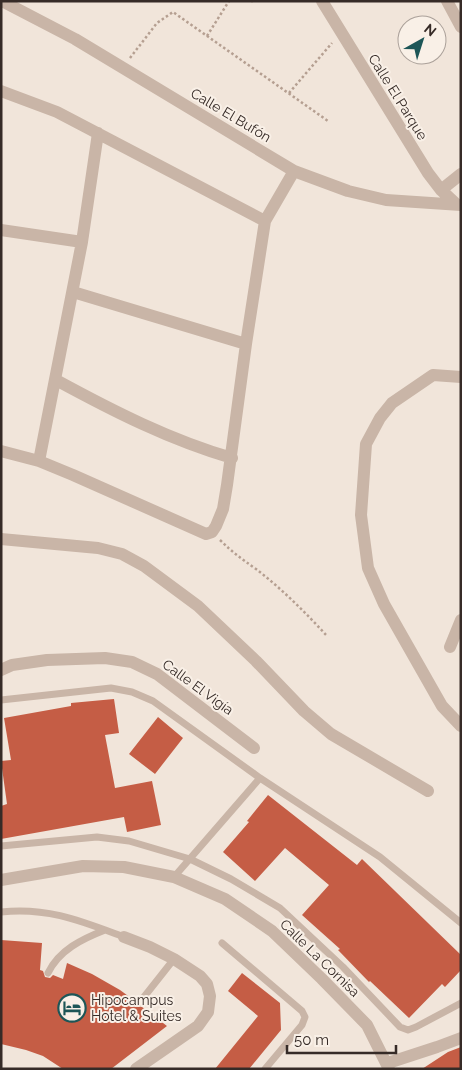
<svg xmlns="http://www.w3.org/2000/svg" width="462" height="1070" font-family="Raleway,sans-serif">
  <rect width="100%" height="100%" fill="#f1e5da"/>
  <path fill="#c55d45" d="M 114,699 L 119,733 L 105,735 L 115,788 L 152,781 L 161,825 L 127,832 L 124,817 L 1,839 L 1,806 L 7,804 L 1,761 L 11,760 L 4,718 L 71,706 L 71,703 Z
    M 158,717 L 183,738 L 155,774 L 129,754 Z
    M 268,795 L 357,865 L 362,859 L 461,955 L 461,970 L 445,987 L 442,984 L 409,1018 L 370,981 L 369,982 L 338,950 L 340,949 L 302,915 L 329,885 L 285,848 L 255,881 L 223,852 L 249,822 L 247,821 Z
    M 1,940 L 42,943 L 40,970 L 43,971 L 45,977 L 50,978 L 53,975 L 63,979 L 67,963 L 92,974 L 120,990 L 135,1001 L 137,1006 L 142,1007 L 167,1026 L 111,1069 L 63,1069 L 43,1056 L 26,1050 L 1,1044 Z
    M 242,973 L 280,1003 L 281,1030 L 249,1069 L 215,1069 L 258,1016 L 228,991 Z
    M 461,1047 L 461,1069 L 422,1069 L 448,1052 Z"/>
  <g fill="none" stroke-linecap="round" stroke-linejoin="round">
    <path stroke="#b59f91" stroke-width="2.5" stroke-dasharray="2.5 2.5" stroke-linecap="butt" d="M 251,1 L 253,1
      M 207,36 L 229,1
      M 130,58 L 157,23 L 173,12 L 328,121
      M 289,93 L 332,43
      M 220,540 C 233,553 242,559 256,569 C 282,589 306,613 327,636"/>
    <path stroke="#c9b5a7" stroke-width="7" d="M 1,700 L 111,688 L 132,692 L 153,701 L 260,778 L 380,857 L 461,923
      M 1,846 L 97,837 L 129,841 L 190,859 L 231,879 L 280,908 L 343,967 L 400,1027 L 408,1030 L 416,1027 L 461,1003
      M 174,877 L 260,778
      M 1,912 C 48,907 81,921 124,937
      M 222,943 L 302,1011 L 305,1017 L 302,1025 L 265,1069
      M 48,973 C 59,950 82,939 105,930
      M 140,1002 L 174,959"/>
    <path stroke="#c9b5a7" stroke-width="12" d="M 2,1 L 75,39 L 294,171 L 348,191 L 386,200 L 461,205
      M 322,1 L 428,173 L 441,190 L 455,203
      M 447,1 L 461,27
      M 1,91 L 57,112 L 265,221
      M 441,190 L 461,174
      M 1,230 L 82,242
      M 73,292 L 246,344
      M 461,377 L 433,375 L 392,403 L 380,418 L 366,444 L 361,515 L 368,568 L 384,604 L 442,706 L 461,726
      M 56,380 C 113,411 170,440 232,458
      M 1,451 L 39,461 L 73,475 L 206,534 L 212,532 L 216,526 L 223,509 L 227,485 L 246,344 L 265,221 L 294,171
      M 39,461 L 82,242 L 98,133
      M 1,539 L 98,548 L 122,554 L 144,566 L 198,606 L 256,661 L 304,711 L 331,734 L 428,791
      M 450,647 L 461,620
      M 1,670 L 12,665 L 47,660 L 105,658 L 132,662 L 157,674 L 254,748
      M 1,880 L 83,866 L 124,867 L 174,877 L 225,899 L 272,931 L 322,979 L 367,1025 L 389,1069
      M 124,937 L 150,947 L 174,959 L 200,976 L 207,984 L 210,996 L 208,1012 L 198,1026 L 136,1069
      M 388,1063 L 437,1047 L 461,1038"/>
  </g>
  <defs>
    <g id="hotel-ring" transform="scale(1.4375)"><circle r="9.5" fill="#f9f0e7" stroke="#1d5657" stroke-width="1.5"/><path d="M-6-4.5h1.5V1H6V5H4.5V3h-9V5H-6ZM-4 0a1.8 1.8 0 1 1 3.6 0ZM.5 0V-2.5h3Q6-2.5 6 0Z" fill="#1d5657"/></g>
  </defs>
  <g fill-rule="evenodd">
    <use href="#hotel-ring" x="72" y="1008"/>
  </g>
  <g text-anchor="middle" stroke-width="4" stroke-linejoin="round" paint-order="stroke">
    <g font-size="14" fill="#362b27" stroke="#f9f0e7">
      <text transform="translate(398 97) rotate(58)" y="5">Calle El Parque</text>
      <text transform="translate(231 115) rotate(31)" y="5">Calle El Bufón</text>
      <text transform="translate(198 687) rotate(36)" y="5">Calle El Vigía</text>
      <text transform="translate(320 958) rotate(44)" y="5">Calle La Cornisa</text>
    </g>
    <g font-size="14" fill="#362b27" stroke="#f9f0e7" text-anchor="start">
      <text x="91" y="1005">Hipocampus<tspan x="91" dy="16">Hotel &amp; Suites</tspan></text>
    </g>
  </g>
  <rect width="462" height="1070" fill="none" stroke="#362b27" stroke-width="5"/>
  <g transform="translate(422 40) rotate(39)"><circle r="24" fill="#f9f0e7" stroke="#aba19a"/>
  <path d="M0-4L9 19L0 12L-9 19Z" fill="#1d5657"/>
  <text y="-8" font-size="14" font-weight="bold" text-anchor="middle" fill="#362b27">N</text>
  </g>
  <path d="M287 1045v8h109v-8" fill="none" stroke="#362b27" stroke-width="2.5"/>
  <text x="294" y="1045" font-size="15" fill="#362b27" stroke="#f9f0e7" stroke-width="4" paint-order="stroke">50 m</text>
</svg>
